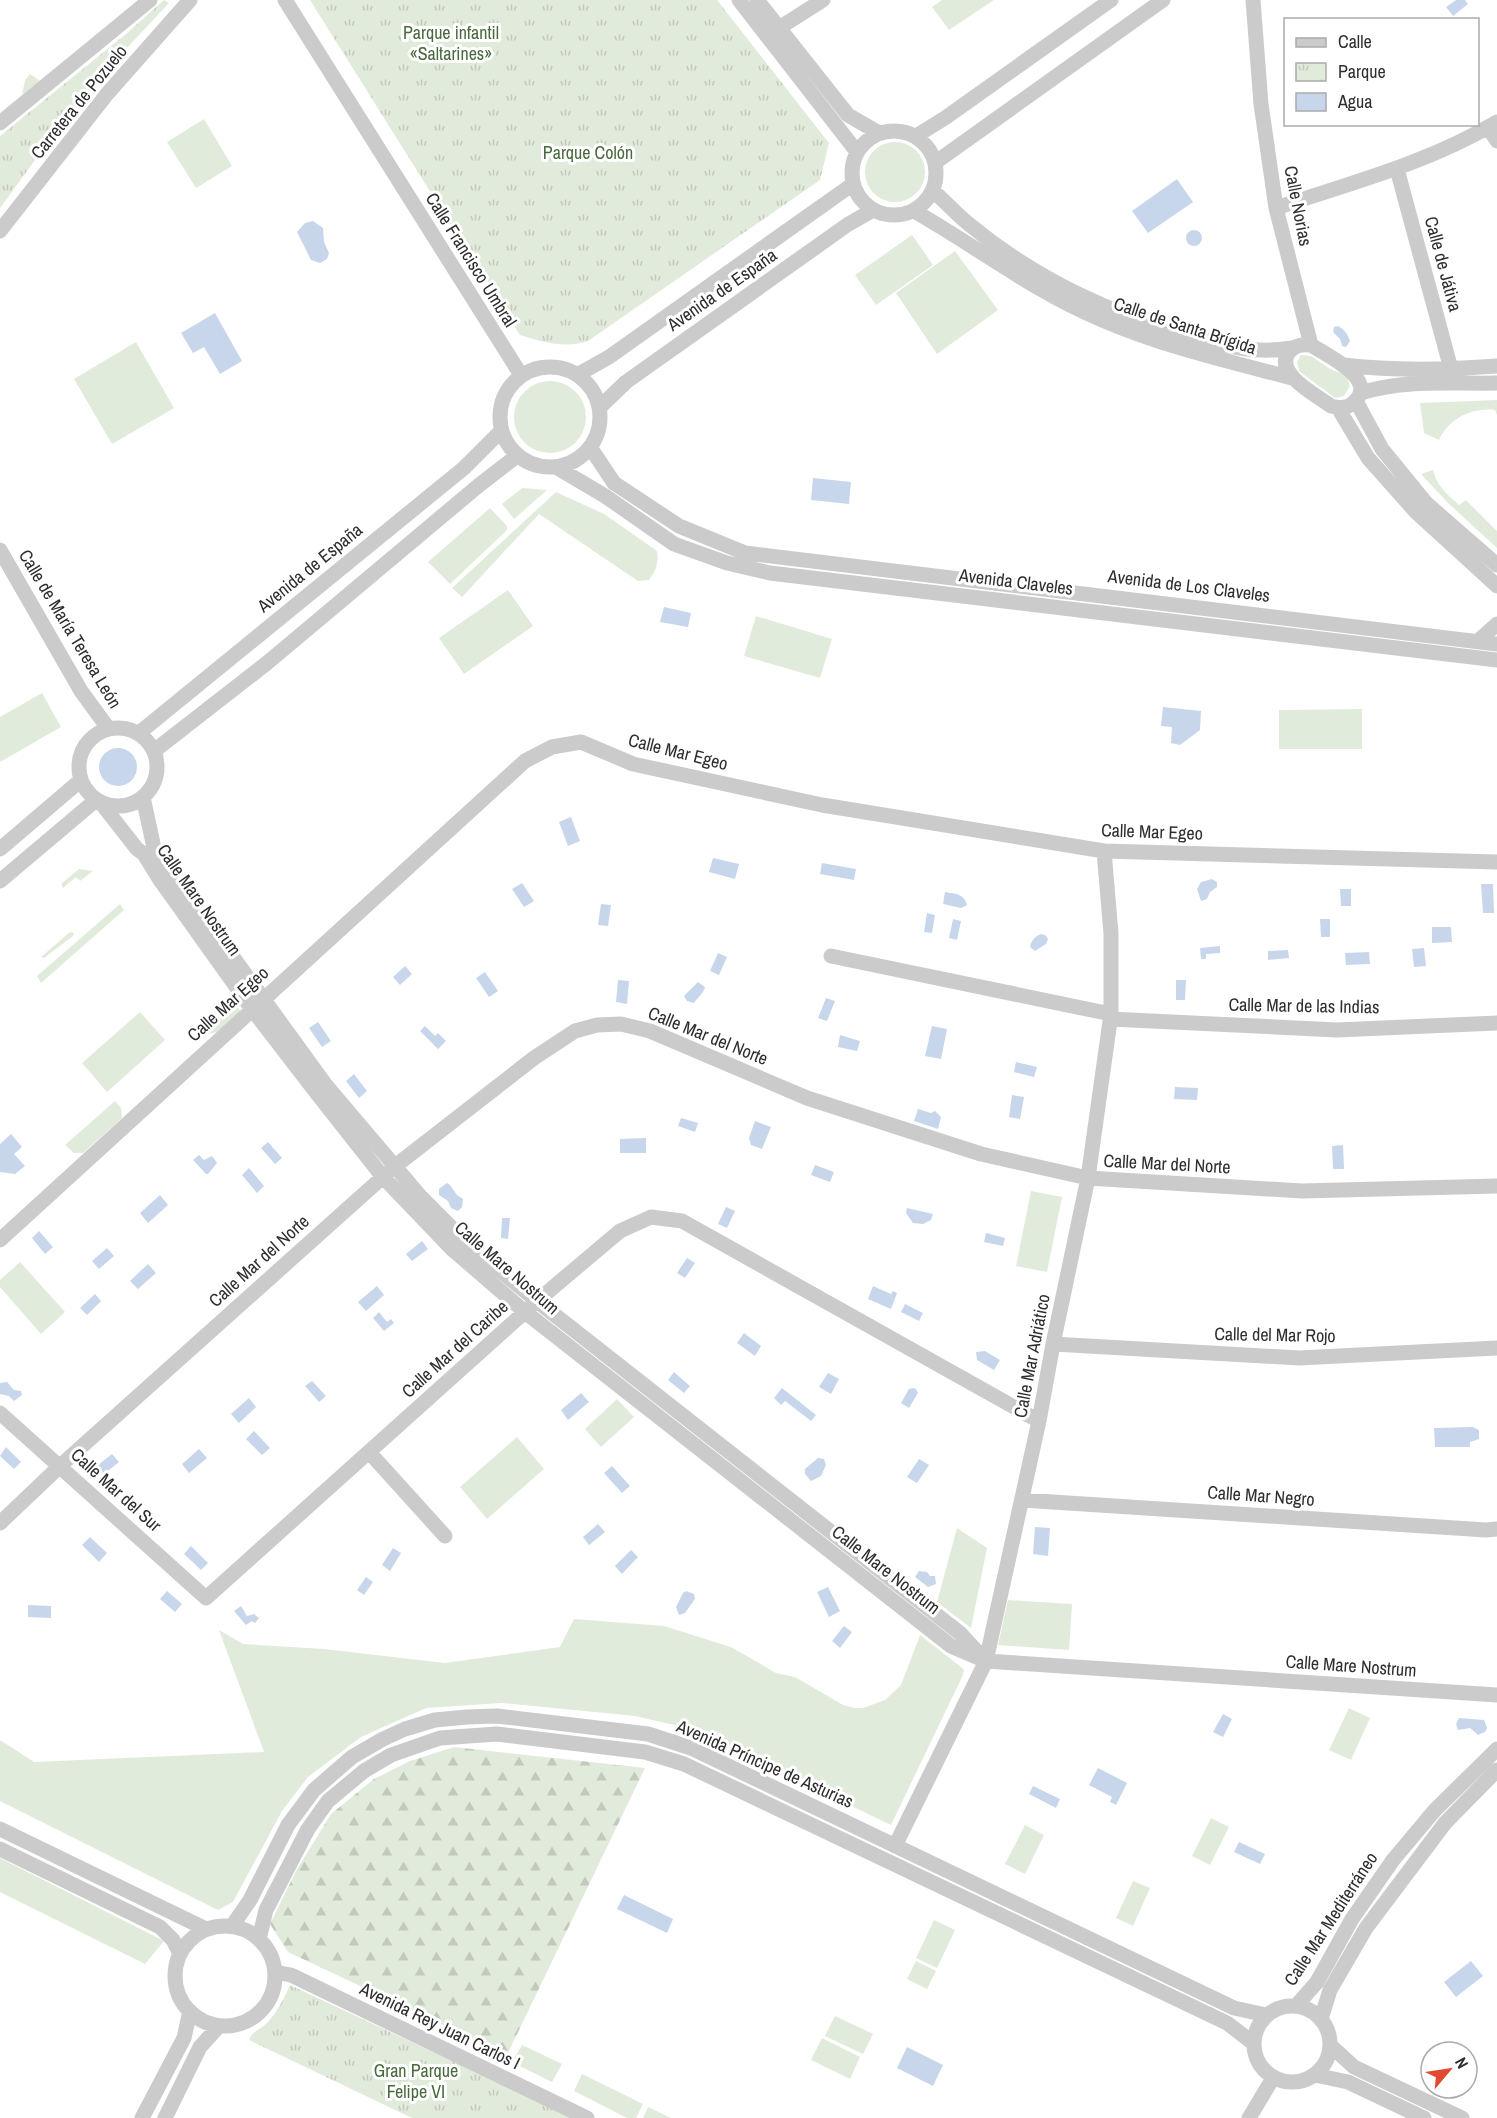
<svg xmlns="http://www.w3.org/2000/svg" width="1497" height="2118" font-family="'Archivo Narrow',sans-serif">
  <defs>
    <pattern id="forest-firs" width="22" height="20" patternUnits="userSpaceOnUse" patternTransform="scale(1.5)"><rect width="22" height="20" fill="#e1ebdb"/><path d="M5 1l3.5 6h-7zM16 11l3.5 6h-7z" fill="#c1cabc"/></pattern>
    <pattern id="park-tufts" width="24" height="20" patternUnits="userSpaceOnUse" patternTransform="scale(1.5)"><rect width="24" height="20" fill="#e1ebdb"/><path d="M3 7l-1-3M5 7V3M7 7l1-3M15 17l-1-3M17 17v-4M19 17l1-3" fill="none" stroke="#c1cabc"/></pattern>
  </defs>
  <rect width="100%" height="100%" fill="#fff"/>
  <path fill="#e1ebdb" d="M 942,0 L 994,0 L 949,30 L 932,7 Z
    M 30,74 L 40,81 L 22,95 L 25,80 Z
    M 204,119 L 232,166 L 196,188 L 167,142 Z
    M865 172a30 30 0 1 1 60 0a30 30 0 1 1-60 0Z
    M 912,235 L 933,265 L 876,305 L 855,275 Z
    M 955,251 L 998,310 L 937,354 L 896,293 Z
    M 136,342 L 174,408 L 112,444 L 74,379 Z
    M 1301,355 L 1311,356 L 1330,369 L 1346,375 L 1350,386 L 1344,396 L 1335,398 L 1299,371 L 1297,362 Z
    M514 417a36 36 0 1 1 72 0a36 36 0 1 1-72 0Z
    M 1497,400 L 1497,415 L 1495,410 C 1472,407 1448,419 1439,440 L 1424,433 L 1420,403 Z
    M 1433,470 C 1437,486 1447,494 1459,505 L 1466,500 L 1497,531 L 1497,548 L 1449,504 L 1421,474 Z
    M 522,488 L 547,490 L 514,519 L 502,504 Z
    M 556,492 L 604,514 L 657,551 C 659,563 656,570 649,580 L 638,581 L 539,514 L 462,597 L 452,588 Z
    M 490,508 L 507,526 L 507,530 L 450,584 L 428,562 Z
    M 508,590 L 533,626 L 464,674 L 439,638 Z
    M 756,616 L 832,639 L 820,678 L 744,656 Z
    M 42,693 L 61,727 L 0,762 L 0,717 Z
    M 1362,709 L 1362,749 L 1279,749 L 1279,710 Z
    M 79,869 L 93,871 L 80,881 L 76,877 L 63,888 L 61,884 Z
    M 120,904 L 124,910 L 41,983 L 37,976 Z
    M 70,932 L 74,933 L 73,936 L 44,958 L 41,957 Z
    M 231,998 L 241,1012 L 217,1032 L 208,1034 L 200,1024 Z
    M 140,1012 L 165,1040 L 107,1092 L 82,1063 Z
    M 115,1101 L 121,1108 L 122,1118 L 83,1153 L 74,1153 L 65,1145 Z
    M 1031,1191 L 1062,1197 L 1047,1272 L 1016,1266 Z
    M 20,1262 L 65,1312 L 41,1334 L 0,1287 L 0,1280 Z
    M 617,1399 L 634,1417 L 601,1447 L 585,1429 Z
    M 517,1437 L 544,1469 L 487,1519 L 460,1487 Z
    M 957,1528 L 987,1548 L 971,1628 L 937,1602 Z
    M 1008,1600 L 1072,1604 L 1069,1650 L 998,1645 Z
    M 574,1619 L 664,1626 L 731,1647 L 776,1673 L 795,1677 L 843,1705 L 855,1708 L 863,1708 L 885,1700 L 901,1685 L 920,1635 L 961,1667 L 964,1670 L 963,1675 L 891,1825 L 691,1729 L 635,1716 L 502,1703 L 426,1708 L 361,1737 L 308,1777 L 282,1811 L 233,1902 L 218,1910 L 0,1801 L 0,1740 L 34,1762 L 264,1752 L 219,1630 L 243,1644 L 324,1649 L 445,1663 L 560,1647 Z
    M 1349,1708 L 1370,1718 L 1351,1760 L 1329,1750 Z
    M 1211,1818 L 1229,1827 L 1210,1865 L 1192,1856 Z
    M 1025,1825 L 1044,1835 L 1025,1874 L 1005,1864 Z
    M 0,1858 L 164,1941 L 145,1964 L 0,1892 Z
    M 1133,1881 L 1150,1888 L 1133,1926 L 1116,1918 Z
    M 934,1920 L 955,1930 L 937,1968 L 916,1958 Z
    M 916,1961 L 936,1971 L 927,1989 L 907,1979 Z
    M 835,2016 L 873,2034 L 863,2054 L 825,2036 Z
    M 822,2038 L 860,2057 L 850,2079 L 811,2060 Z
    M 522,2045 L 562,2064 L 552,2082 L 512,2062 Z
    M 582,2074 L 643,2104 L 636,2118 L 627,2118 L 574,2091 Z
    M 648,2107 L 671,2118 L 643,2118 Z"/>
  <path fill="url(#forest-firs)" d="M 454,1747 L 645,1768 L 507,2055 L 288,1952 L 270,1924 L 296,1871 L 331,1814 L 374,1779 L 410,1761 Z"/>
  <path fill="url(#park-tufts)" d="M 164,0 L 169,3 L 81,97 L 0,208 L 0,136 L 126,34 Z
    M 310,0 L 717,0 L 829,143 L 820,180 L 588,341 C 565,349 543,342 520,335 Z
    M 290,1985 L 574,2118 L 412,2118 L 249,2040 C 252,2031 260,2030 267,2023 C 277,2012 284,1999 290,1985 Z"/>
  <path fill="#c8d6eb" d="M 1456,0 L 1465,0 L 1468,4 L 1453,16 L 1446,7 Z
    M 1177,179 L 1193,202 L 1148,233 L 1132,211 Z
    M 313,221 L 323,228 L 324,242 L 329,253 L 327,259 L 320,263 L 311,260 L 297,232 L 305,223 Z
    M1186 238a8 8 0 1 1 16 0a8 8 0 1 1-16 0Z
    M 215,313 L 242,361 L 220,374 L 204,347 L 193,353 L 181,333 Z
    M 1338,326 C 1344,329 1348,334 1350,341 L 1346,347 L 1342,346 L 1340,339 L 1333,332 L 1334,327 Z
    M 813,478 L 851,482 L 849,504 L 811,500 Z
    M 664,607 L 691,613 L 688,627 L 660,622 Z
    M 1163,707 L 1201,711 L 1200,730 L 1180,745 L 1171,743 L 1172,727 L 1161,726 Z
    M99 767a19 19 0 1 1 38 0a19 19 0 1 1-38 0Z
    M 571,817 L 580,841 L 568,846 L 559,822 Z
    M 713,858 L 739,864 L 735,879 L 709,872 Z
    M 822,863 L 856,869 L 854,880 L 820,874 Z
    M 1212,879 L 1217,882 L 1217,887 L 1210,892 L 1207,899 L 1201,901 L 1197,889 L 1201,882 Z
    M 522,883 L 534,901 L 524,907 L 512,889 Z
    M 1481,884 L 1493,884 L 1494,913 L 1483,913 Z
    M 1340,889 L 1351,889 L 1351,906 L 1341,906 Z
    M 945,892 C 955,894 964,893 967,905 L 961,908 L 943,904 Z
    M 601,904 L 611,905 L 608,926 L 598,925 Z
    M 927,913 L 935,915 L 932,933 L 924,932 Z
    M 953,919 L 961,921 L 957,940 L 949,938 Z
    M 1320,919 L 1330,919 L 1330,937 L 1321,937 Z
    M 1432,927 L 1451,927 L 1452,942 L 1432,943 Z
    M 1041,934 L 1045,935 L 1048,939 L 1046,944 L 1035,951 L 1030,947 C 1031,941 1035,936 1041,934 Z
    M 1220,946 L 1220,953 L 1206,954 L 1206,959 L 1201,959 L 1200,948 Z
    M 1424,948 L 1426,966 L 1414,967 L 1412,949 Z
    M 1288,950 L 1289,958 L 1268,960 L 1268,951 Z
    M 1369,952 L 1370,964 L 1346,965 L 1345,953 Z
    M 718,953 L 727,957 L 719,975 L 710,971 Z
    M 405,966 L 412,974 L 400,985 L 393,977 Z
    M 485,972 L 498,991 L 489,997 L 476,978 Z
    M 618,980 L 629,981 L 627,1004 L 616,1002 Z
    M 1176,980 L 1186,980 L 1185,1000 L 1176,1000 Z
    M 698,982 L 705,987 C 704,993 697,998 694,1003 L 687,1001 L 684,996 Z
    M 826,998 L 835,1001 L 827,1021 L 818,1018 Z
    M 318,1022 L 331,1041 L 322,1047 L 309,1028 Z
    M 425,1026 L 435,1036 L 438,1033 L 446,1041 L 438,1049 L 420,1031 Z
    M 932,1026 L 947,1029 L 941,1059 L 925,1056 Z
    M 840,1035 L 860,1041 L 857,1051 L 838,1047 Z
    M 1016,1062 L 1037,1067 L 1034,1077 L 1014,1072 Z
    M 354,1074 L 367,1091 L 359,1098 L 346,1081 Z
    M 1175,1087 L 1198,1088 L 1197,1100 L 1174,1099 Z
    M 1012,1095 L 1024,1097 L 1020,1119 L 1009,1117 Z
    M 918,1109 L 931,1113 L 935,1111 L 941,1117 L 938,1129 L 914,1121 Z
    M 681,1118 L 698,1123 L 695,1132 L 678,1126 Z
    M 755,1121 L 771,1127 L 762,1149 L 751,1145 L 749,1138 Z
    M 11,1134 L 22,1147 L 14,1154 L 25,1166 L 15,1174 L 0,1172 L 0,1144 Z
    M 646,1138 L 646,1153 L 620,1153 L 620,1139 Z
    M 268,1142 L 282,1158 L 275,1164 L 261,1148 Z
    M 1343,1145 L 1344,1169 L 1333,1169 L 1332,1146 Z
    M 199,1155 L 204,1160 L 212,1156 L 217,1163 L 208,1174 L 206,1174 L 193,1160 Z
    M 815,1165 L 834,1172 L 830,1182 L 811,1175 Z
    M 249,1168 L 264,1186 L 257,1193 L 242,1175 Z
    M 447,1183 L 450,1185 L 457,1195 L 463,1199 L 462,1207 L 458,1211 L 451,1208 L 448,1201 L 439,1195 L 439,1189 Z
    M 160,1195 L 168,1205 L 148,1223 L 140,1213 Z
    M 726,1207 L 735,1211 L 727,1228 L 718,1224 Z
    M 907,1208 L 933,1214 L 931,1220 L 923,1224 L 913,1223 L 906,1213 Z
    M 502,1218 L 510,1218 L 508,1239 L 501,1238 Z
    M 39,1231 L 53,1247 L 45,1254 L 32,1238 Z
    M 986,1233 L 1005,1238 L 1003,1246 L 984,1242 Z
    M 422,1241 L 428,1249 L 412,1261 L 406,1254 Z
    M 107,1248 L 114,1256 L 99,1269 L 92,1261 Z
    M 687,1258 L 695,1263 L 685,1278 L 677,1273 Z
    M 148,1264 L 156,1273 L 138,1289 L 130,1281 Z
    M 377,1286 L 384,1295 L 366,1311 L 358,1302 Z
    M 873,1286 L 891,1294 L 893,1291 L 897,1293 L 891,1309 L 868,1299 Z
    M 95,1294 L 101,1301 L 87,1315 L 80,1308 Z
    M 905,1304 L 923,1313 L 919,1321 L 901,1312 Z
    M 379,1312 L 387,1322 L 391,1319 L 394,1323 L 384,1331 L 373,1318 Z
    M 744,1333 L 761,1346 L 755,1356 L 737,1343 Z
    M 985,1351 L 1000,1360 L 994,1370 L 977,1360 L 976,1352 Z
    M 674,1372 L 690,1386 L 684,1393 L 668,1380 Z
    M 828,1373 L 839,1379 L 831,1394 L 819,1387 Z
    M 312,1381 L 326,1396 L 319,1402 L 305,1386 Z
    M 7,1382 L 14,1390 L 21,1391 L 22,1395 L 14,1401 L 9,1396 L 0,1394 L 0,1383 Z
    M 782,1388 L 816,1415 L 811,1421 L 785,1401 L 781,1405 L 774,1398 Z
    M 913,1388 L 916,1389 L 918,1393 L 909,1408 L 901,1403 L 909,1389 Z
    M 581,1393 L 589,1402 L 568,1420 L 561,1410 Z
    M 249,1398 L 256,1407 L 239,1423 L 231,1414 Z
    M 1473,1427 L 1479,1430 L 1479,1439 L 1470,1442 L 1470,1447 L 1435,1447 L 1434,1428 Z
    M 254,1431 L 270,1448 L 262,1455 L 246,1439 Z
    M 6,1447 L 21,1462 L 14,1469 L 0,1456 Z
    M 199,1449 L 207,1458 L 189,1473 L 182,1464 Z
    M 112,1454 L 119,1462 L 104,1474 L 97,1466 Z
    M 818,1458 L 824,1459 L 826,1465 L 821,1476 L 811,1481 L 805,1474 L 805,1469 Z
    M 919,1459 L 929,1465 L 917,1483 L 907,1477 Z
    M 612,1466 L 630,1486 L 622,1493 L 604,1473 Z
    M 598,1524 L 605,1532 L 589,1545 L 583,1537 Z
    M 1035,1527 L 1050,1528 L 1048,1556 L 1033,1554 Z
    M 90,1537 L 107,1553 L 99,1562 L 82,1545 Z
    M 191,1546 L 208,1563 L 201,1570 L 184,1554 Z
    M 393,1548 L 401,1553 L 390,1571 L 382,1565 Z
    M 631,1550 L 638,1557 L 622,1574 L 615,1566 Z
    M 919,1571 L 927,1572 L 930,1576 L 935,1576 L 936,1584 L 928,1587 L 915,1577 Z
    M 366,1577 L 373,1582 L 364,1595 L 357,1590 Z
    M 828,1587 L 840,1611 L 829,1617 L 817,1592 Z
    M 167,1591 L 182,1604 L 175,1612 L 160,1599 Z
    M 686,1591 L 694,1594 L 695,1599 L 685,1613 L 679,1615 L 676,1607 L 683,1593 Z
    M 28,1605 L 51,1606 L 51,1618 L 28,1617 Z
    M 241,1606 L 247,1616 L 254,1614 L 259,1618 L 255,1623 L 252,1621 L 246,1625 L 234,1611 Z
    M 844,1626 L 852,1632 L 840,1648 L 832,1641 Z
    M 1223,1714 L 1232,1719 L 1223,1737 L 1213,1732 Z
    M 1459,1718 L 1484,1720 L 1487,1728 L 1485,1732 L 1478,1735 L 1470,1728 L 1458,1730 L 1456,1724 Z
    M 1098,1768 L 1127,1783 L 1116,1805 L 1110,1802 L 1112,1797 L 1089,1785 Z
    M 1033,1786 L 1060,1799 L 1056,1808 L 1029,1794 Z
    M 1239,1842 L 1265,1854 L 1260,1864 L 1234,1852 Z
    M 624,1895 L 673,1919 L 667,1933 L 617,1909 Z
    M 1471,1961 L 1483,1976 L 1456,1997 L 1444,1982 Z
    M 907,2047 L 943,2065 L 933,2086 L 897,2068 Z"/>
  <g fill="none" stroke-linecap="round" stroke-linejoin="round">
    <path stroke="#cbcbcb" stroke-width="15" d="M 285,0 L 521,375
      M 739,0 L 857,152
      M 757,0 L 848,115 L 879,133
      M 1253,0 L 1261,104 L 1276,208 L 1311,345 C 1326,355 1381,380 1353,403 C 1347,409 1339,408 1331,406 C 1316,395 1273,373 1289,352 C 1295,345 1302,344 1311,345
      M 779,28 L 823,0
      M 0,123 L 150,0
      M 1488,127 L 1497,141
      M852 173a42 42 0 1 1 84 0a42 42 0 1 1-84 0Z
      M 916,136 L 945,118 L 1111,0
      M 936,162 L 1163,0
      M 1397,169 L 1451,369
      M 933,191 C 946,202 957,215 970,225 C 1034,278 1114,316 1194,337 C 1231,347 1254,354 1293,348
      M 1276,208 C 1351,183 1428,163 1497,122
      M 914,211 C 976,246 1033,291 1100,319 C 1162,346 1227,361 1292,378
      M 0,231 L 107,94 L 190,0
      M 1343,365 C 1394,371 1445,370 1497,366
      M500 417a50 50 0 1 1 100 0a50 50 0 1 1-100 0Z
      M 577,375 L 609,357 L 853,184
      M 1361,393 C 1403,379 1452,384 1497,383
      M 1356,401 L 1382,449 L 1426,503 L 1497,565
      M 599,408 L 626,382 L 847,225 L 873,210
      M 1338,408 L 1368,458 L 1416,512 L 1497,586
      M 590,447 L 614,483 L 679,526 L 745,553 L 1497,644
      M 556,467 L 605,496 L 674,544 L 727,563 L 770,573 L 1497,660
      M 0,550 L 81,691 L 108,728
      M 1478,641 L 1497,624
      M79 767a39 39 0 1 1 78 0a39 39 0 1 1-78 0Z
      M 139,733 L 464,468 L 501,431
      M 154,751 L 267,663 L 478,486 L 518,455
      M 143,797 L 154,848 L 325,1084 L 421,1197 L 469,1245 L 537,1301 L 961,1634 L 982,1657
      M 101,803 L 137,849 L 144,854 L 160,880 L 252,1009 L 315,1091 L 383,1177 L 452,1249 L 525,1312 L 951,1646 L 986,1661 L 1497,1695
      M 0,849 L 81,780
      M 0,881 L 96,800
      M 831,956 L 1111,1014
      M 1110,1019 L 1337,1030 L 1497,1023
      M 0,1240 L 525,761 L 552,747 L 581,742 L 633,764 L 822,805 L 1104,851 L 1497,862
      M 1053,1344 L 1299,1358 L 1497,1348
      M 0,1413 L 206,1598 L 537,1301 L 620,1231 L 651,1217 L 682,1221 L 1039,1421
      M 369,1452 L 445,1536
      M 1022,1500 L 1486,1530 L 1497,1529
      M 0,1523 L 60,1466 L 394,1167 L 534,1058 L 575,1031 L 597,1025 L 621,1024 L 650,1031 L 807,1098 L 981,1154 L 1088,1178 L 1302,1191 L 1497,1186
      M 0,1829 L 206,1929
      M 895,1846 L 986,1661 L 1039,1421 L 1053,1344 L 1088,1178 L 1111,1014 L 1111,934 L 1104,851
      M 0,1849 L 160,1927 L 173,1940 L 180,1954
      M 232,1926 L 250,1900 L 288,1825 L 314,1790 L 352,1757 L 383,1739 L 405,1729 L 435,1720 L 467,1717 L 497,1716 L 648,1734 L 691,1748 L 1234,2008 L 1266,2015
      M175 1976a50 50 0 1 1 100 0a50 50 0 1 1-100 0Z
      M 259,1939 L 266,1910 L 308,1829 L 328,1801 L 364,1771 L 391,1755 L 440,1738 L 497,1734 L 645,1752 L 684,1764 L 1227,2023 L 1253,2043
      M 275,1972 L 291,1975 L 587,2118
      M1254 2044a38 38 0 1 1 76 0a38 38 0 1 1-76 0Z
      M 1296,2006 L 1317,1982 L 1352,1919 L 1393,1860 L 1435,1810 L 1497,1749
      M 1321,2019 L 1330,1990 L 1366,1928 L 1445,1823 L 1497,1770
      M 1331,2046 L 1354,2067 L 1462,2118
      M 1315,2075 L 1348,2082 L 1424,2118
      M 142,2118 L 184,2038 L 190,2011
      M 165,2118 L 200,2047 L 219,2026
      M 1249,2118 L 1273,2078"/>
  </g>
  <g text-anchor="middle" stroke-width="6" stroke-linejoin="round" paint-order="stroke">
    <g font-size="18" fill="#48693c" stroke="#fff">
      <text x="451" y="39">Parque infantil<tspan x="451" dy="21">«Saltarines»</tspan></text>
      <text x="588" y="159">Parque Colón</text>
      <text x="416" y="2077">Gran Parque<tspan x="416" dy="21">Felipe VI</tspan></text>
    </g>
    <g font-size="18" fill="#2e2e2e" stroke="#fff">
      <text transform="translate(79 102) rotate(-51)" y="6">Carretera de Pozuelo</text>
      <text transform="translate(1298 206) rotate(79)" y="6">Calle Norias</text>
      <text transform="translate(471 260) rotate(58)" y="6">Calle Francisco Umbral</text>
      <text transform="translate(1443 264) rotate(75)" y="6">Calle de Játiva</text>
      <text transform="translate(722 290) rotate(-35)" y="6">Avenida de España</text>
      <text transform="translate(1185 326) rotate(18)" y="6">Calle de Santa Brígida</text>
      <text transform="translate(310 568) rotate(-39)" y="6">Avenida de España</text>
      <text transform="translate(1016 582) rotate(7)" y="6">Avenida Claveles</text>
      <text transform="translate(1189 586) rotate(7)" y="6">Avenida de Los Claveles</text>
      <text transform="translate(70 629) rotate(59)" y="6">Calle de María Teresa León</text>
      <text transform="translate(678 752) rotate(14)" y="6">Calle Mar Egeo</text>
      <text transform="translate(1152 832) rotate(2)" y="6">Calle Mar Egeo</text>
      <text transform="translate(199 900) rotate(55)" y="6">Calle Mare Nostrum</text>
      <text transform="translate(228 1004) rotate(-42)" y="6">Calle Mar Egeo</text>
      <text transform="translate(1304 1006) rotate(1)" y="6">Calle Mar de las Indias</text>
      <text transform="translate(708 1036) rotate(22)" y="6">Calle Mar del Norte</text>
      <text transform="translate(1167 1164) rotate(3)" y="6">Calle Mar del Norte</text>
      <text transform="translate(259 1261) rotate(-42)" y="6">Calle Mar del Norte</text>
      <text transform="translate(507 1268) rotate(41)" y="6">Calle Mare Nostrum</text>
      <text transform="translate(1275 1335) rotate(1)" y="6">Calle del Mar Rojo</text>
      <text transform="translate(455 1349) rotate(-42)" y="6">Calle Mar del Caribe</text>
      <text transform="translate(1032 1356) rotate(-79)" y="6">Calle Mar Adriático</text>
      <text transform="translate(116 1490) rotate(42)" y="6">Calle Mar del Sur</text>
      <text transform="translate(1261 1496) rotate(4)" y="6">Calle Mar Negro</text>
      <text transform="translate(886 1570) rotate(38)" y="6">Calle Mare Nostrum</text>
      <text transform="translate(1351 1666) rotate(4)" y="6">Calle Mare Nostrum</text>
      <text transform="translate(765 1764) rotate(24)" y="6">Avenida Príncipe de Asturias</text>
      <text transform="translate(1331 1919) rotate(-57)" y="6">Calle Mar Mediterráneo</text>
      <text transform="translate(440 2026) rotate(26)" y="6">Avenida Rey Juan Carlos I</text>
    </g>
  </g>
  <rect x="1284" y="18" width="195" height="108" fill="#ffffff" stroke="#ababab" stroke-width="1.5"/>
  <rect x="1296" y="38" width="30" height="9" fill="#cbcbcb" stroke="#ababab" stroke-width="1.5"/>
  <text x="1338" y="48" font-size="18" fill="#2e2e2e">Calle</text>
  <rect x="1296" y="63" width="30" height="18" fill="url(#park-tufts)" stroke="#ababab" stroke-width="1.5"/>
  <text x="1338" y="78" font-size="18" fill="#2e2e2e">Parque</text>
  <rect x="1296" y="93" width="30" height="18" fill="#c8d6eb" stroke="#ababab" stroke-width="1.5"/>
  <text x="1338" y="108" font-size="18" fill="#2e2e2e">Agua</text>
  <g transform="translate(1449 2070) rotate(61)"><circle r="28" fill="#ffffff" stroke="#ababab" stroke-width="1.5"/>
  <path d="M0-4.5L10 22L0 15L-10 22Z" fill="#e24932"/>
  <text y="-9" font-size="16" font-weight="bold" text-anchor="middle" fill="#2e2e2e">N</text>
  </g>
</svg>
